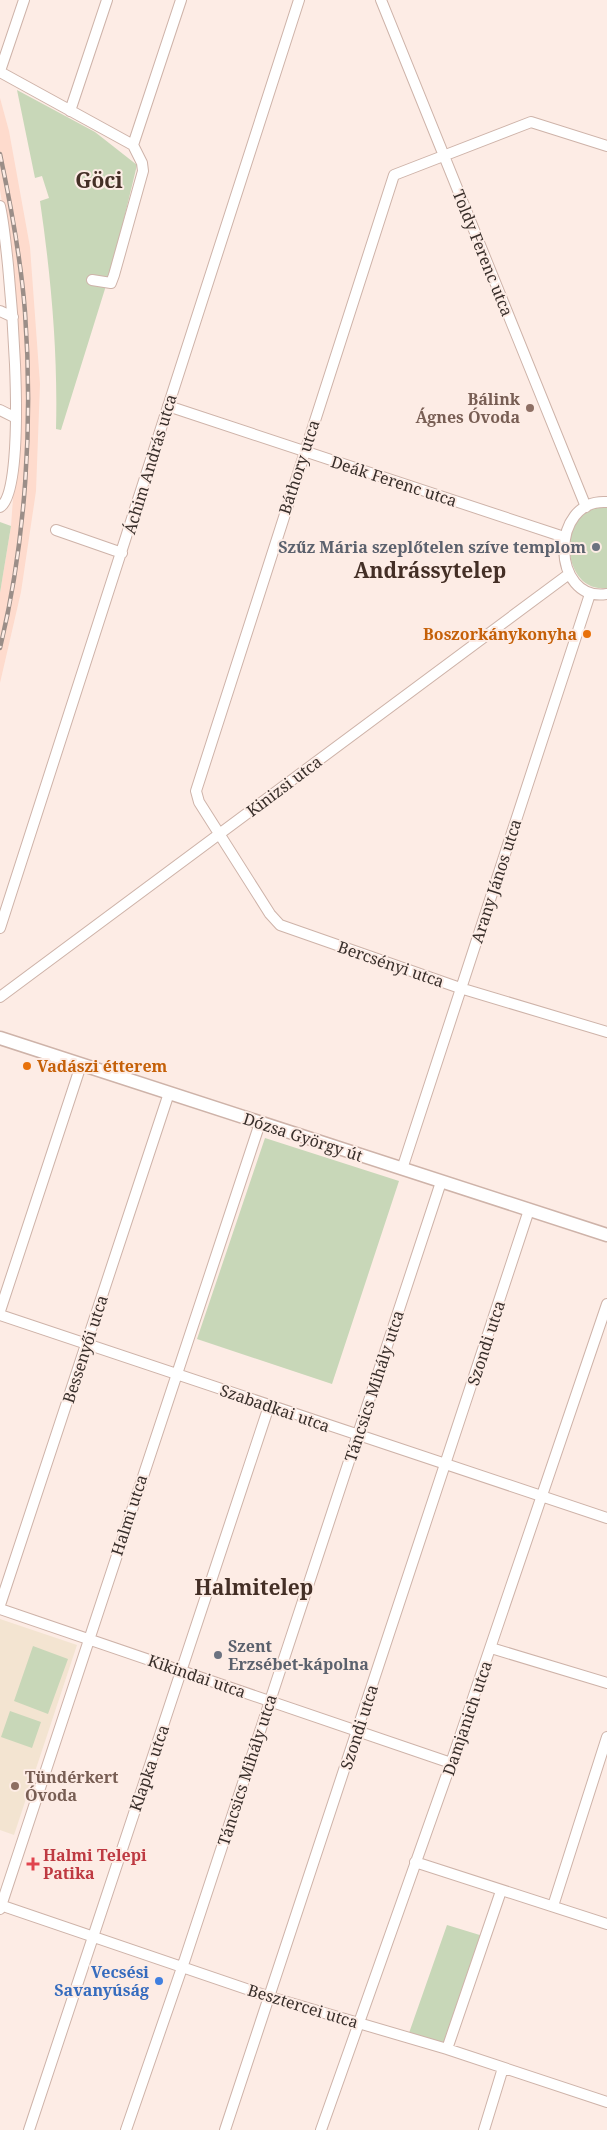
<svg xmlns="http://www.w3.org/2000/svg" width="607" height="2130" font-family="'Noto Serif',serif">
  <rect width="100%" height="100%" fill="#fdece5"/>
  <path fill="#fedbcd" d="M 0,98 L 9,131 L 30,247 L 40,384 L 36,491 L 21,592 L 0,683 L 0,593 L 11,526 L 18,430 L 4,215 L 0,190 Z"/>
  <path fill="#f3e4d1" d="M 0,1619 L 77,1645 L 14,1835 L 0,1830 Z"/>
  <path fill="#c8d7b8" d="M 17,90 L 95,132 L 137,165 L 114,260 L 61,430 L 56,429 C 58,352 51,277 40,201 L 49,198 L 42,176 L 35,178 Z
    M 607,505 L 607,588 C 565,594 556,521 591,508 C 596,506 602,506 607,505 Z
    M 0,522 L 11,526 L 0,593 Z
    M 265,1138 L 399,1181 L 332,1384 L 197,1339 Z
    M 33,1646 L 68,1659 L 48,1714 L 14,1701 Z
    M 10,1711 L 41,1722 L 32,1748 L 1,1737 Z
    M 447,1925 L 483,1936 L 446,2045 L 409,2033 Z"/>
  <g fill="none" stroke-linecap="round" stroke-linejoin="round">
    <g stroke="#ceb3a9" stroke-width="12">
      <path id="minor" d="M 381,0 L 586,507
        M 0,71 L 24,0
        M 0,72 L 133,145
        M 70,111 L 107,0
        M 607,146 L 531,122 L 394,175 L 196,791 L 199,802 L 270,914 L 280,925 L 460,988 L 607,1032
        M 0,206 C 9,245 31,489 0,507
        M 92,280 L 111,283 L 114,275 L 143,171 L 142,163 L 133,145 L 181,0
        M 0,311 L 13,317
        M 168,406 L 564,537
        M 0,410 L 16,418
        M 607,502 C 549,498 551,603 607,594
        M 56,530 L 122,553
        M 0,928 L 299,0
        M 0,997 L 569,574
        M 402,1169 L 590,594
        M 0,1311 L 81,1065
        M 0,1315 L 607,1518
        M 0,1605 L 169,1093
        M 0,1609 L 451,1763
        M 491,1648 L 607,1683
        M 415,1862 L 607,1924
        M 0,1905 L 270,1997 L 447,2049 L 607,2102
        M 553,1906 L 607,1737
        M 0,1909 L 260,1123
        M 447,2049 L 501,1891
        M 29,2130 L 269,1406
        M 126,2130 L 185,1959 L 441,1182
        M 225,2130 L 529,1210
        M 321,2130 L 451,1763 L 607,1304
        M 484,2130 L 503,2068"/>
    </g>
    <g stroke="#ceb3a9" stroke-width="15">
      <path id="major" d="M 0,1038 L 607,1235"/>
    </g>
    <use href="#minor" stroke="#fff" stroke-width="10"/>
    <use href="#major" stroke="#fff" stroke-width="12"/>
    <g stroke="#9b8e88" stroke-width="4.5">
      <path id="rail" d="M 0,154 C 11,206 21,259 25,312 C 33,422 26,541 0,648"/>
    </g>
    <use href="#rail" stroke="#fdece5" stroke-width="2.5" stroke-dasharray="8" stroke-linecap="butt"/>
  </g>
  <g fill="#8d6e63" stroke="#fdece5" stroke-width="2">
    <circle cx="530" cy="408" r="5"/>
    <circle cx="15" cy="1786" r="5"/>
  </g>
  <g fill="#6b7280" stroke="#fdece5" stroke-width="2">
    <circle cx="596" cy="547" r="5"/>
    <circle cx="218" cy="1655" r="5"/>
  </g>
  <g fill="#e8710a" stroke="#fdece5" stroke-width="2">
    <circle cx="587" cy="634" r="5"/>
    <circle cx="27" cy="1066" r="5"/>
  </g>
  <path fill="#e0444e" stroke="#fdece5" stroke-width="2" d="M30.5 1856.5h5v5h5v5h-5v5h-5v-5h-5v-5h5z"/>
  <circle fill="#3f7fe0" stroke="#fdece5" stroke-width="2" cx="159" cy="1981" r="5"/>
  <g text-anchor="middle" stroke-width="4" stroke-linejoin="round" paint-order="stroke">
    <g font-size="16" fill="#392f2b" stroke="#fdece5">
      <text transform="translate(483 253) rotate(68)" y="6">Toldy Ferenc utca</text>
      <text transform="translate(150 464) rotate(-73)" y="6">Áchim András utca</text>
      <text transform="translate(299 467) rotate(-72)" y="6">Báthory utca</text>
      <text transform="translate(394 481) rotate(18)" y="6">Deák Ferenc utca</text>
      <text transform="translate(284 786) rotate(-37)" y="6">Kinizsi utca</text>
      <text transform="translate(496 881) rotate(-72)" y="6">Arany János utca</text>
      <text transform="translate(391 964) rotate(19)" y="6">Bercsényi utca</text>
      <text transform="translate(303 1137) rotate(18)" y="6">Dózsa György út</text>
      <text transform="translate(486 1343) rotate(-72)" y="6">Szondi utca</text>
      <text transform="translate(85 1349) rotate(-72)" y="6">Bessenyői utca</text>
      <text transform="translate(374 1386) rotate(-72)" y="6">Táncsics Mihály utca</text>
      <text transform="translate(275 1408) rotate(19)" y="6">Szabadkai utca</text>
      <text transform="translate(129 1515) rotate(-72)" y="6">Halmi utca</text>
      <text transform="translate(197 1676) rotate(19)" y="6">Kikindai utca</text>
      <text transform="translate(467 1718) rotate(-71)" y="6">Damjanich utca</text>
      <text transform="translate(359 1727) rotate(-72)" y="6">Szondi utca</text>
      <text transform="translate(149 1768) rotate(-71)" y="6">Klapka utca</text>
      <text transform="translate(247 1770) rotate(-72)" y="6">Táncsics Mihály utca</text>
      <text transform="translate(303 2006) rotate(17)" y="6">Besztercei utca</text>
    </g>
    <g font-size="16" font-weight="bold" fill="#785e54" stroke="#fdece5" text-anchor="end">
      <text x="520" y="405">Bálink<tspan x="520" dy="18">Ágnes Óvoda</tspan></text>
      <text x="25" y="1783" text-anchor="start">Tündérkert<tspan x="25" dy="18">Óvoda</tspan></text>
    </g>
    <g font-size="16" font-weight="bold" fill="#5b616d" stroke="#fdece5" text-anchor="end">
      <text x="586" y="553">Szűz Mária szeplőtelen szíve templom</text>
      <text x="228" y="1652" text-anchor="start">Szent<tspan x="228" dy="18">Erzsébet-kápolna</tspan></text>
    </g>
    <g font-size="16" font-weight="bold" fill="#c56008" stroke="#fdece5" text-anchor="end">
      <text x="577" y="640">Boszorkánykonyha</text>
      <text x="37" y="1072" text-anchor="start">Vadászi étterem</text>
    </g>
    <g font-size="16" font-weight="bold" fill="#be3a42" stroke="#fdece5" text-anchor="start">
      <text x="43" y="1861">Halmi Telepi<tspan x="43" dy="18">Patika</tspan></text>
    </g>
    <g font-size="16" font-weight="bold" fill="#366cbe" stroke="#fdece5" text-anchor="end">
      <text x="149" y="1978">Vecsési<tspan x="149" dy="18">Savanyúság</tspan></text>
    </g>
    <g font-size="21" font-weight="bold" fill="#442f26" stroke="#fdece5">
      <text x="99" y="188">Göci</text>
      <text x="430" y="578">Andrássytelep</text>
      <text x="254" y="1595">Halmitelep</text>
    </g>
  </g>
</svg>
